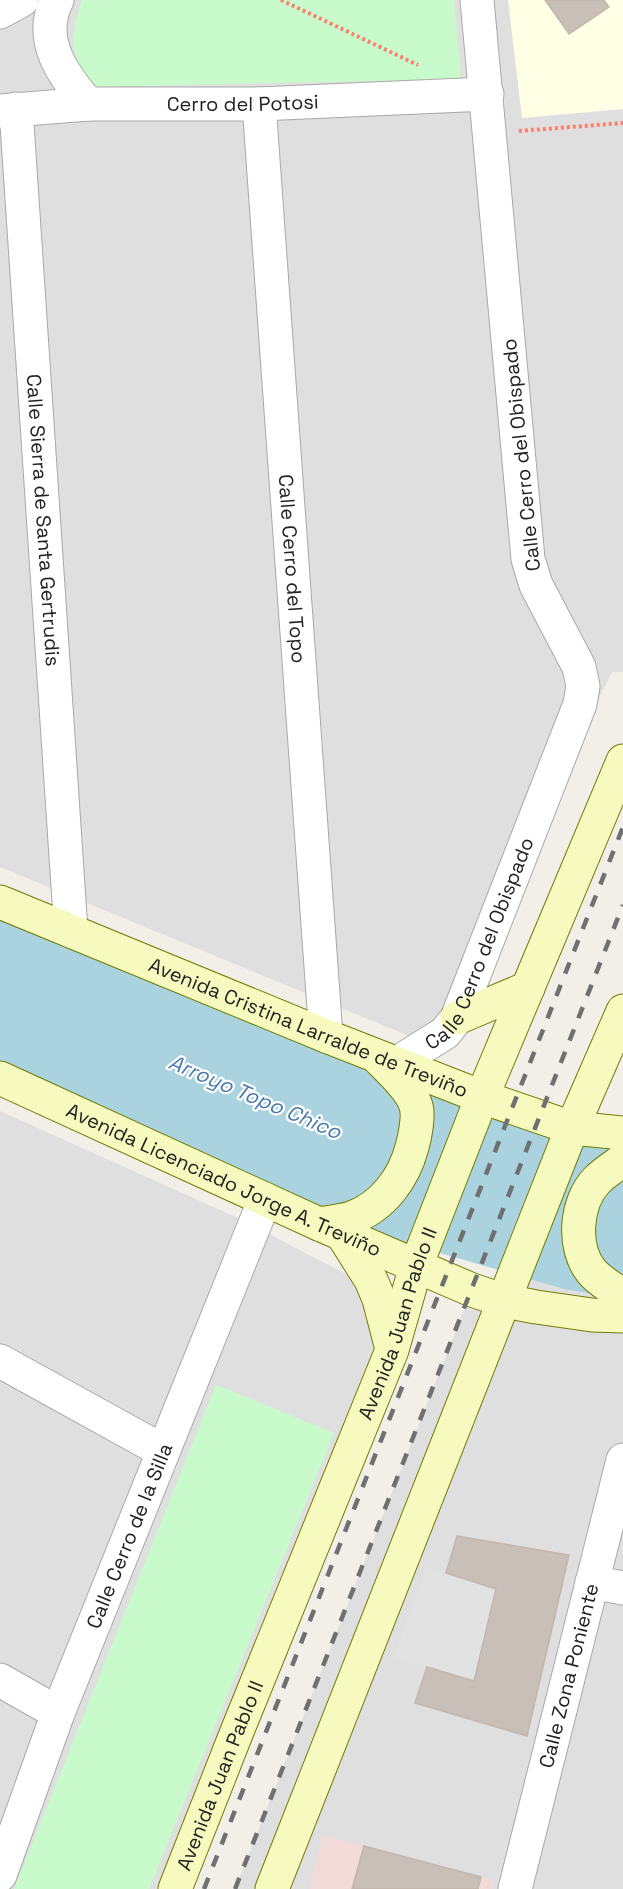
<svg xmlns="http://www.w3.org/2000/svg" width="623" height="1889" font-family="'Space Grotesk',sans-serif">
  <rect width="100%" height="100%" fill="#f2efe9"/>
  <path fill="#e0dfdf" d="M 0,0 L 623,0 L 623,672 L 612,672 L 426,1043 L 0,867 Z
    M 0,1111 L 240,1219 L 348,1275 L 370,1315 L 388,1363 L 182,1889 L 0,1889 Z
    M 623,1248 L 623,1889 L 235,1889 L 472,1290 Z"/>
  <path fill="#f2dad9" d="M 323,1835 L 494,1881 L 492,1889 L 309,1889 Z"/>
  <path fill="#ffffe5" d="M 508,0 L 623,0 L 623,109 L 522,118 Z"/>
  <path fill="#c8facc" d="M 82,0 L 454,0 L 461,79 L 92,87 C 70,56 69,36 82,0 Z
    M 216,1385 L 334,1433 L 149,1889 L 14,1889 Z"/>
  <path fill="#e2e2e2" d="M 426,1569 L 496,1589 L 474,1681 L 393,1658 Z"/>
  <path fill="#aad3df" d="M 0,902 L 375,1055 L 565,1145 L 623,1139 L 623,1299 L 564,1289 L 423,1248 L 265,1199 L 0,1078 Z"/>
  <path fill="#c7bfb8" stroke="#c4b6ab" stroke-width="1.5" d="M 545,0 L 604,0 L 609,7 L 569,34 Z
    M 457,1536 L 569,1555 L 527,1736 L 415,1703 L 427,1667 L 474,1681 L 496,1589 L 446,1573 Z
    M 364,1846 L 481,1877 L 478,1889 L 352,1889 Z"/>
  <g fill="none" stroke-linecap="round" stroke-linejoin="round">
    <g stroke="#a9a9a9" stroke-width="35">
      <g id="street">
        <path d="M 57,0 C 37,40 63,75 88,104"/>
        <path d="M 0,12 L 22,0"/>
        <path id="s1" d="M 259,104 L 326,1036"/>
        <path id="s2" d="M 16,109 L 71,931"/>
        <path id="s3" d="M 0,111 L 88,104 L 259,104 L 487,94"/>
        <path id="s4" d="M 397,1063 L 445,1033 L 457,1018 L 580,704 L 583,686 L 579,667 L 536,585 L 528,559 L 477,0"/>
        <path d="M 0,1361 L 163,1451"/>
        <path d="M 592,1582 L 623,1588"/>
        <path d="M 0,1680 L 58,1713"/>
        <path id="s5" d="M 0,1875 L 58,1713 L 265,1199"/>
        <path id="s6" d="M 515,1889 L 623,1460"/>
      </g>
    </g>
    <g stroke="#707d05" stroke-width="35">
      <g id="secondary">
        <path id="s7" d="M 0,902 L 326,1036 L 482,1097 L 572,1128 L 623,1133"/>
        <path d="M 457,1018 L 528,988"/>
        <path id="s8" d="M 0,1078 L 319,1224 L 472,1290 L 505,1301 L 536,1307 L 592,1315 L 623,1316"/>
        <path d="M 623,1160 C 615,1166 604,1173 597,1180 C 575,1203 572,1248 592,1272 C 600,1281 613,1289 623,1295"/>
        <path d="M 319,1224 C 330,1222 341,1221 351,1218 C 383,1207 404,1178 412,1147 C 415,1137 419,1116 416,1106 C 412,1090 390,1070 379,1059"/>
        <path d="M 342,1234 L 371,1280 L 379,1299 L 392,1349"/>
        <path id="s9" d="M 175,1889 L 236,1734 L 392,1350 L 416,1266 L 482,1097 L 623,761"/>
        <path d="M 272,1889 L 572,1128 L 623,1011"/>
      </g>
    </g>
    <path stroke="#fa8072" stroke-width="4" stroke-dasharray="3 3" stroke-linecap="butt" d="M 281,0 L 418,65
      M 519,131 L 623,123"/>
    <use href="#street" stroke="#fff" stroke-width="33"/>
    <use href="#secondary" stroke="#f7fabf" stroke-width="33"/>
    <path stroke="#707070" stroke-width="4.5" stroke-dasharray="12 12" stroke-linecap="butt" d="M 204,1889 L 623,827
      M 235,1889 L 623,905"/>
  </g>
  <g text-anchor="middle" stroke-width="4.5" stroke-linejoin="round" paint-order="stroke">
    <g font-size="20" fill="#222" stroke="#fff">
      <text dy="7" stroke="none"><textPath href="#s3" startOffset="243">Cerro del Potosi</textPath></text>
      <text transform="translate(521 455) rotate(-96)" y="7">Calle Cerro del Obispado</text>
      <text dy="7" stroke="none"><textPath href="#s2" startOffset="412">Calle Sierra de Santa Gertrudis</textPath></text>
      <text dy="7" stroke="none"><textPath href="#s1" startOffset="466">Calle Cerro del Topo</textPath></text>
      <text dy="7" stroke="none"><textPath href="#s4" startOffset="152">Calle Cerro del Obispado</textPath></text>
      <text dy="7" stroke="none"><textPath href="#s7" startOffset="333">Avenida Cristina Larralde de Treviño</textPath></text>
      <text dy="7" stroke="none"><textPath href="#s8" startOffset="246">Avenida Licenciado Jorge A. Treviño</textPath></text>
      <text dy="7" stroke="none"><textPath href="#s9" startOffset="608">Avenida Juan Pablo II</textPath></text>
      <text dy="7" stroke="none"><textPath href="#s5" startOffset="363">Calle Cerro de la Silla</textPath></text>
      <text dy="7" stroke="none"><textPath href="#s6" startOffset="220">Calle Zona Poniente</textPath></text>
      <text dy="7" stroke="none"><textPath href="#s9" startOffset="122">Avenida Juan Pablo II</textPath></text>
    </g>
    <g font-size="21" font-style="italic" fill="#4a7aab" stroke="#fff">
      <text transform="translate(255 1097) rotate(23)" y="7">Arroyo Topo Chico</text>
    </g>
  </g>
</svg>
